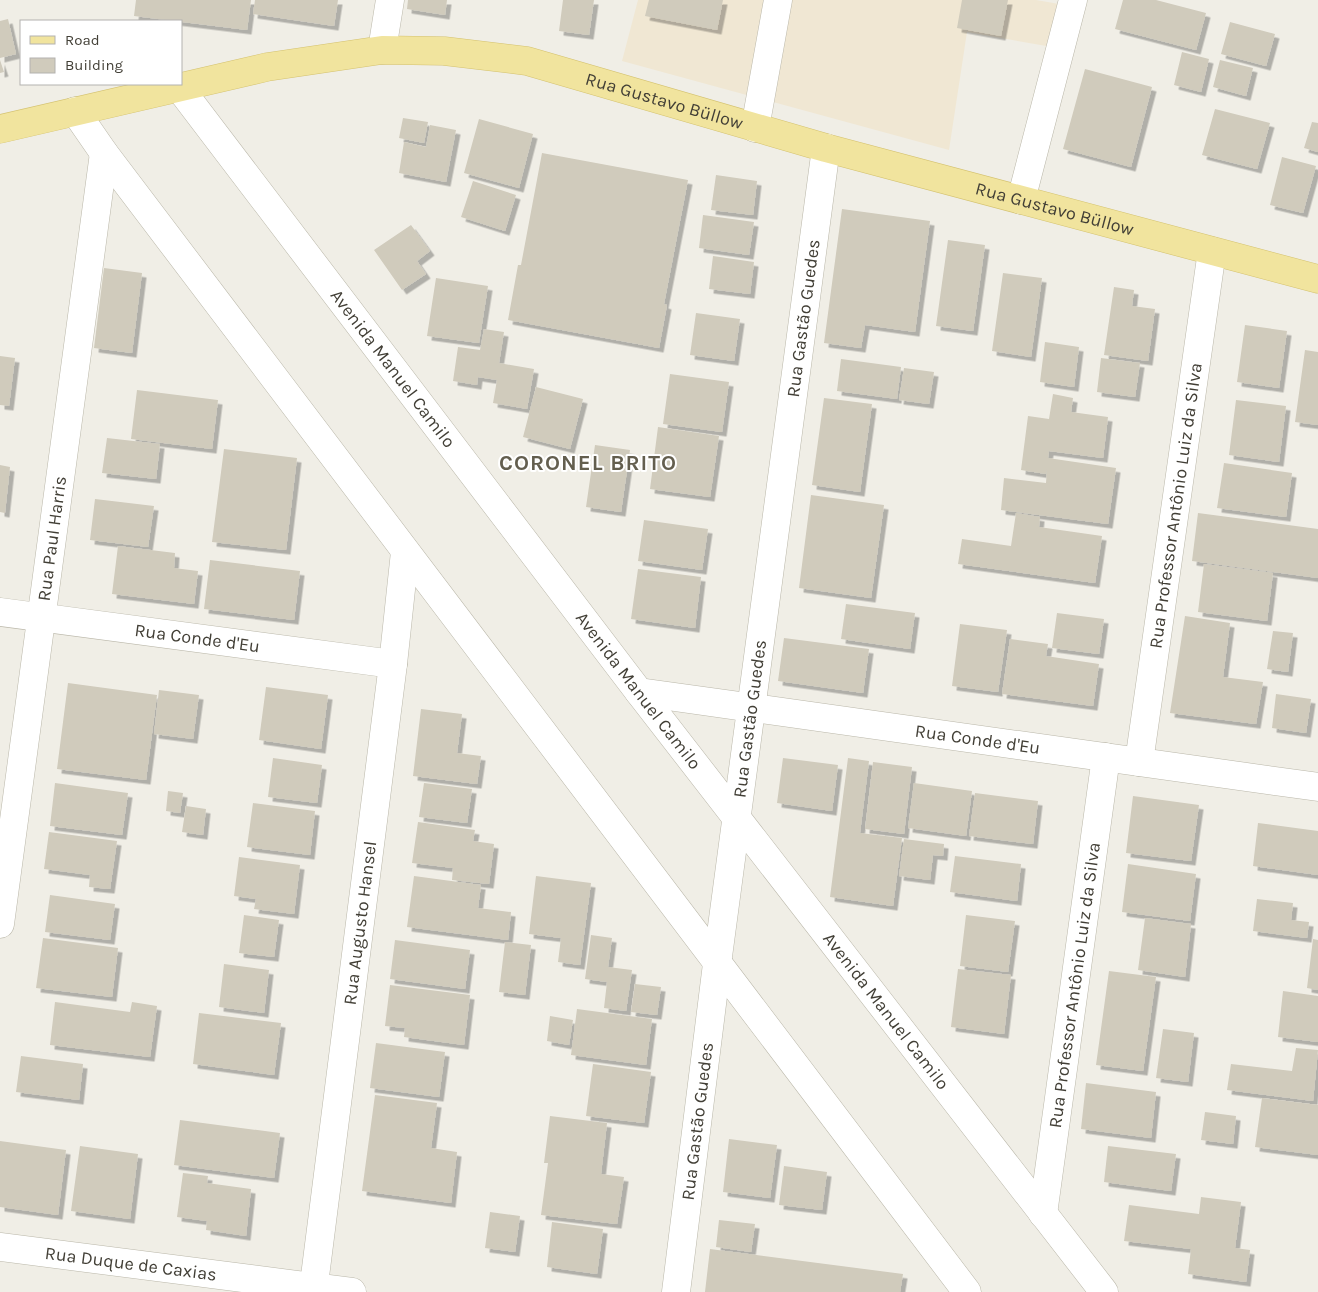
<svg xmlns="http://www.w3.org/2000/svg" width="1318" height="1292" font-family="Karla,sans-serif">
  <defs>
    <filter id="shadow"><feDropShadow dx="4.5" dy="4.5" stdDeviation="0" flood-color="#0004"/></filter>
  </defs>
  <rect width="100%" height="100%" fill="#f0eee6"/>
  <path fill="#f0e7d3" d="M 638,0 L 1036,0 L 1065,5 L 1052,47 L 967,32 L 949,150 L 622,61 Z"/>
  <path fill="#d0cbbc" filter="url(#shadow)" d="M 136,0 L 251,0 L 247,30 L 134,16 Z
    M 255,0 L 338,0 L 334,26 L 253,14 Z
    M 408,0 L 447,0 L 445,15 L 407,9 Z
    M 563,0 L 594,0 L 589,35 L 559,31 Z
    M 649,0 L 723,0 L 717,30 L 645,16 Z
    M 962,0 L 1008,0 L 1001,36 L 957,28 Z
    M 1123,0 L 1156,0 L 1206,13 L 1196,50 L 1115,29 Z
    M 8,19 L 16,54 L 0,58 L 0,21 Z
    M 1230,22 L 1275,34 L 1266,66 L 1221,54 Z
    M 1182,52 L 1209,59 L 1201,92 L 1174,85 Z
    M 0,60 L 4,72 L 0,73 Z
    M 1220,60 L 1253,68 L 1246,96 L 1213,87 Z
    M 1085,69 L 1152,87 L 1131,167 L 1063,149 Z
    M 1215,109 L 1270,123 L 1257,169 L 1202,155 Z
    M 403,118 L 428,122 L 424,143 L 399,138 Z
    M 479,119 L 533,134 L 519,188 L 464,173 Z
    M 1312,122 L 1318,123 L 1318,152 L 1304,148 Z
    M 430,125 L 456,130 L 446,182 L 399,173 L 404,142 L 426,147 Z
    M 542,153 L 688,180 L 664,304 L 667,305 L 659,348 L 508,320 L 518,265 L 521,265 Z
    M 1282,157 L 1316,166 L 1303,213 L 1270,205 Z
    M 716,175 L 757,181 L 753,215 L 711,210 Z
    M 473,181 L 516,195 L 505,231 L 461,217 Z
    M 842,209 L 930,221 L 915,332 L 865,325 L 861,348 L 824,343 Z
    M 703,215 L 754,222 L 749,255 L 699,248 Z
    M 411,225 L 430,251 L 417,261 L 426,274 L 402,290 L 374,250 Z
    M 948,240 L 985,245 L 973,331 L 936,326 Z
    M 713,256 L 754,262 L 750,294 L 709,289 Z
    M 104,268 L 142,273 L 132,353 L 94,348 Z
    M 1003,273 L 1042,278 L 1031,357 L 992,351 Z
    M 436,278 L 488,286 L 479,343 L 427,336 Z
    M 1114,287 L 1134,290 L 1132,306 L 1155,309 L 1148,361 L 1104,355 Z
    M 696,313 L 740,319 L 734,361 L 690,355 Z
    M 1245,325 L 1287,331 L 1279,388 L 1237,382 Z
    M 484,329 L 504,332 L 499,363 L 534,369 L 527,409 L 493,403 L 497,380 L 478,377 L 477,385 L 453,381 L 458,347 L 480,350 Z
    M 1045,342 L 1079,347 L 1074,387 L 1040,382 Z
    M 1305,350 L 1318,352 L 1318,425 L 1295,422 Z
    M 0,356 L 15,358 L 9,406 L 0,405 Z
    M 1101,358 L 1140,363 L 1135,397 L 1097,392 Z
    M 841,359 L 901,367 L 897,399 L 837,391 Z
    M 904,368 L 934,372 L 929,404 L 899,400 Z
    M 670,374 L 729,382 L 722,432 L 663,424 Z
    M 536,387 L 583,399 L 570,449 L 523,437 Z
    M 137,390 L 218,400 L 212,449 L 131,439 Z
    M 1053,394 L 1073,398 L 1071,412 L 1108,417 L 1103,458 L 1049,451 L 1048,458 L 1116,468 L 1108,524 L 1001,510 L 1004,478 L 1046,483 L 1047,469 L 1046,474 L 1021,470 L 1028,416 L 1049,419 Z
    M 824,398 L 872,404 L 860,492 L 812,485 Z
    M 1236,400 L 1286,406 L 1279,462 L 1229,455 Z
    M 658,427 L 719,436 L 710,497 L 650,489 Z
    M 107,438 L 160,444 L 156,479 L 102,473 Z
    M 595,445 L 630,450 L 621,512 L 586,507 Z
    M 224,449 L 297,458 L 286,550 L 212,542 Z
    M 1224,463 L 1292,473 L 1286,517 L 1217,508 Z
    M 0,465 L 10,467 L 5,513 L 0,512 Z
    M 811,495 L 884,505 L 871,598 L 799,588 Z
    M 95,499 L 154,506 L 148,547 L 90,540 Z
    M 1016,513 L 1040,517 L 1039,527 L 1102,536 L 1095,583 L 958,564 L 962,539 L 1011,546 Z
    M 1198,513 L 1318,529 L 1318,578 L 1192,561 Z
    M 644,520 L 708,529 L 702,570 L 638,561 Z
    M 118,546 L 175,553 L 174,568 L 198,571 L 194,604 L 112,594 Z
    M 210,560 L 300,571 L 294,620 L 204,609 Z
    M 1204,564 L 1273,573 L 1267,621 L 1198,612 Z
    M 638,569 L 701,577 L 695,628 L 631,619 Z
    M 846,604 L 915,613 L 910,649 L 841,639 Z
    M 1057,613 L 1104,619 L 1099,654 L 1052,648 Z
    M 1185,616 L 1230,623 L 1223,677 L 1263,682 L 1256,724 L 1170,713 Z
    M 960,624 L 1007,630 L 998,692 L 952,686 Z
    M 1273,631 L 1293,633 L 1288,672 L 1267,669 Z
    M 784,638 L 869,649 L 863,693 L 778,681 Z
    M 1010,639 L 1048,644 L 1046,656 L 1099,664 L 1093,706 L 1002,694 Z
    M 68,683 L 157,695 L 146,780 L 57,769 Z
    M 266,687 L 328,695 L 321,749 L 259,740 Z
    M 159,690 L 199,695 L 193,739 L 154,734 Z
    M 1276,694 L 1311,699 L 1306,733 L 1272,728 Z
    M 421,709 L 462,714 L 457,753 L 481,756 L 477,784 L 413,776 Z
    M 273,758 L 322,765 L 317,803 L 268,797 Z
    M 783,758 L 838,765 L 832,811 L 777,803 Z
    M 848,758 L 869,761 L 860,833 L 902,838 L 893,906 L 830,897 Z
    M 873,762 L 912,767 L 904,834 L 865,829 Z
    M 55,783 L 128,793 L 122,835 L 50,826 Z
    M 424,783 L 472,789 L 467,823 L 419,817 Z
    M 914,783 L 972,791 L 966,836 L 908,828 Z
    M 168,791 L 183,793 L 180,813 L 166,811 Z
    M 975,793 L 1038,801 L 1033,844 L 969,836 Z
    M 1133,796 L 1199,805 L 1191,861 L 1126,853 Z
    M 253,803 L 315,811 L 310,855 L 247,847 Z
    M 186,806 L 206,809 L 203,835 L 182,832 Z
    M 418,822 L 475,830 L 473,841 L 494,844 L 489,884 L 452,880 L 453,868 L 412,863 Z
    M 1258,823 L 1318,831 L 1318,875 L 1253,866 Z
    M 49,832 L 117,841 L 110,889 L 89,887 L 90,875 L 44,869 Z
    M 904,839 L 944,844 L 943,856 L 933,855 L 930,880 L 899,876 Z
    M 955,856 L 1021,864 L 1017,901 L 950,892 Z
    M 239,857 L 300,865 L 294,914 L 254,909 L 256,899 L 234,896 Z
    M 1128,864 L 1196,874 L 1190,921 L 1122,912 Z
    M 414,876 L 481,885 L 478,908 L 511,912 L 508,940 L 407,927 Z
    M 536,876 L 591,883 L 580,965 L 558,962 L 561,938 L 529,934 Z
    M 50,895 L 115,904 L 110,940 L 45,932 Z
    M 1257,899 L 1293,903 L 1291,920 L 1309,922 L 1307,938 L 1253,931 Z
    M 244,915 L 279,920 L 274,957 L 239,953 Z
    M 966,915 L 1015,921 L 1008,972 L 960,966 Z
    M 1145,918 L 1191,924 L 1185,977 L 1138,970 Z
    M 591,935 L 612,938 L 608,967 L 632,970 L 626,1011 L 604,1008 L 607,982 L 585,979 Z
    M 43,938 L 118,948 L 112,997 L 36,988 Z
    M 1313,939 L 1318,940 L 1318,990 L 1307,988 Z
    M 395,940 L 470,950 L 465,989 L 390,979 Z
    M 505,942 L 531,945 L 525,995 L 499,992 Z
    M 224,964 L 269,970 L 264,1013 L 219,1007 Z
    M 958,969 L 1011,975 L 1004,1034 L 951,1027 Z
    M 1109,971 L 1156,977 L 1143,1071 L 1096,1065 Z
    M 635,984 L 661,987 L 657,1015 L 631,1012 Z
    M 390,985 L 470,995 L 464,1045 L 404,1037 L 405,1028 L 385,1026 Z
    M 1283,991 L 1318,996 L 1318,1042 L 1278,1037 Z
    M 55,1002 L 130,1012 L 132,1002 L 157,1006 L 150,1057 L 50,1045 Z
    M 577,1009 L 652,1019 L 646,1065 L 571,1055 Z
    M 199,1013 L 281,1023 L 274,1075 L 193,1064 Z
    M 550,1016 L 573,1020 L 569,1045 L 547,1041 Z
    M 1163,1029 L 1194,1033 L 1188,1082 L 1156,1078 Z
    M 376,1043 L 445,1052 L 439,1097 L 370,1088 Z
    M 1296,1048 L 1318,1050 L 1313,1101 L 1227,1090 L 1231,1064 L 1292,1071 Z
    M 21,1056 L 83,1064 L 79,1100 L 16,1092 Z
    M 593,1064 L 651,1072 L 644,1123 L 586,1116 Z
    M 1086,1083 L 1156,1092 L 1151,1138 L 1081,1129 Z
    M 375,1095 L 437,1103 L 431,1148 L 457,1152 L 451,1203 L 362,1191 Z
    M 1262,1098 L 1318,1105 L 1318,1155 L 1255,1147 Z
    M 1205,1112 L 1236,1116 L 1233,1144 L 1201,1140 Z
    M 550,1116 L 607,1123 L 601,1174 L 624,1177 L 617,1224 L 541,1215 L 548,1163 L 544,1163 Z
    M 180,1120 L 280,1133 L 274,1178 L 174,1165 Z
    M 729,1139 L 777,1145 L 770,1198 L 723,1192 Z
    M 0,1141 L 66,1150 L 58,1215 L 0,1207 Z
    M 80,1146 L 138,1154 L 130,1219 L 71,1211 Z
    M 1108,1146 L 1176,1154 L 1171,1191 L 1104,1182 Z
    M 784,1166 L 827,1172 L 822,1210 L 779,1205 Z
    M 183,1173 L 208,1176 L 207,1183 L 251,1189 L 246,1236 L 206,1230 L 207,1221 L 177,1217 Z
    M 1201,1197 L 1241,1202 L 1235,1248 L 1250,1250 L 1246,1282 L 1188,1274 L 1191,1249 L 1124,1241 L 1129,1205 L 1199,1214 Z
    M 490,1212 L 520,1216 L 515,1252 L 485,1248 Z
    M 719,1220 L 755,1224 L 751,1252 L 716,1247 Z
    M 552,1222 L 603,1229 L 597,1274 L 547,1267 Z
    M 710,1249 L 903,1274 L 900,1292 L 705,1292 Z"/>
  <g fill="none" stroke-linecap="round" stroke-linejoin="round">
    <g stroke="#bab7a9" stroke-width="29">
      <g id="minor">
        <path d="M 382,50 L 390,0"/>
        <path id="s1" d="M 178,86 L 639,692 L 1104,1292"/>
        <path d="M 75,111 L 104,153 L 967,1292"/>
        <path d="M 755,128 L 778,0"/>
        <path d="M 1021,200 L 1073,0"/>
        <path id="s2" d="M 0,612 L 393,664"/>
        <path id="s3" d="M 639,692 L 1318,787"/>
        <path id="s4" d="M 1139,762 L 1212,251"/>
        <path id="s5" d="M 0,924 L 104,153"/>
        <path id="s6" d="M 1043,1214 L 1106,757"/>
        <path id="s7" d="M 0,1247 L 352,1292"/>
        <path id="s8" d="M 313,1292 L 393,664 L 405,552"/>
        <path id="s9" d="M 676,1292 L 717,964 L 826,148"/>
      </g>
    </g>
    <g stroke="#d4c270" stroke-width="29">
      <g id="major">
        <path id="s10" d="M 0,129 L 267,67 L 382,50 L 444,51 L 527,61 L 826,148 L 1318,279"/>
      </g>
    </g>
    <use href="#minor" stroke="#fff" stroke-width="28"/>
    <use href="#major" stroke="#f1e49e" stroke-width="28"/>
  </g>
  <g text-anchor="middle" stroke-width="4" stroke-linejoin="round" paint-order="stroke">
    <g font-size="18" fill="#423f36" stroke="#fff">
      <text dy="6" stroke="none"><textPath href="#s10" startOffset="679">Rua Gustavo Büllow</textPath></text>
      <text dy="6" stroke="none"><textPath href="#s10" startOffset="1084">Rua Gustavo Büllow</textPath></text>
      <text dy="6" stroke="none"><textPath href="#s9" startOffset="982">Rua Gastão Guedes</textPath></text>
      <text dy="6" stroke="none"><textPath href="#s1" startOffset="355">Avenida Manuel Camilo</textPath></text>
      <text dy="6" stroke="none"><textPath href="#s4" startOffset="259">Rua Professor Antônio Luiz da Silva</textPath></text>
      <text dy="6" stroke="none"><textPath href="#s5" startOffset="389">Rua Paul Harris</textPath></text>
      <text dy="6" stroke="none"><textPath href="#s2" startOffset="199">Rua Conde d'Eu</textPath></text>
      <text dy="6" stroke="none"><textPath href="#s1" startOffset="760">Avenida Manuel Camilo</textPath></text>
      <text dy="6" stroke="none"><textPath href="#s9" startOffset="578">Rua Gastão Guedes</textPath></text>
      <text dy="6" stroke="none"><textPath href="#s3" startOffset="342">Rua Conde d'Eu</textPath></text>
      <text dy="6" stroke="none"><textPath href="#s8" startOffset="372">Rua Augusto Hansel</textPath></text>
      <text dy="6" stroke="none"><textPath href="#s6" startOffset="231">Rua Professor Antônio Luiz da Silva</textPath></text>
      <text dy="6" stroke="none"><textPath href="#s1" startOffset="1165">Avenida Manuel Camilo</textPath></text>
      <text dy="6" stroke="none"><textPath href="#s9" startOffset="172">Rua Gastão Guedes</textPath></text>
      <text dy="6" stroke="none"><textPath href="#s7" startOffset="132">Rua Duque de Caxias</textPath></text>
    </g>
    <g font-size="22" font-weight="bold" letter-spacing="1" fill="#635e4e" stroke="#fff">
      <text x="588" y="470">CORONEL BRITO</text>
    </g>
  </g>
  <rect x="20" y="20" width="162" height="65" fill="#ffffff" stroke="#b3b2af"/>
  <rect x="30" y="36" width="25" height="8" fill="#f1e49e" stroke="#b3b2af"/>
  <text x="65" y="45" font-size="15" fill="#423f36">Road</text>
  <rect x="30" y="58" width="25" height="15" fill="#d0cbbc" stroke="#b3b2af"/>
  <text x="65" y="70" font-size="15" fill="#423f36">Building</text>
</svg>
